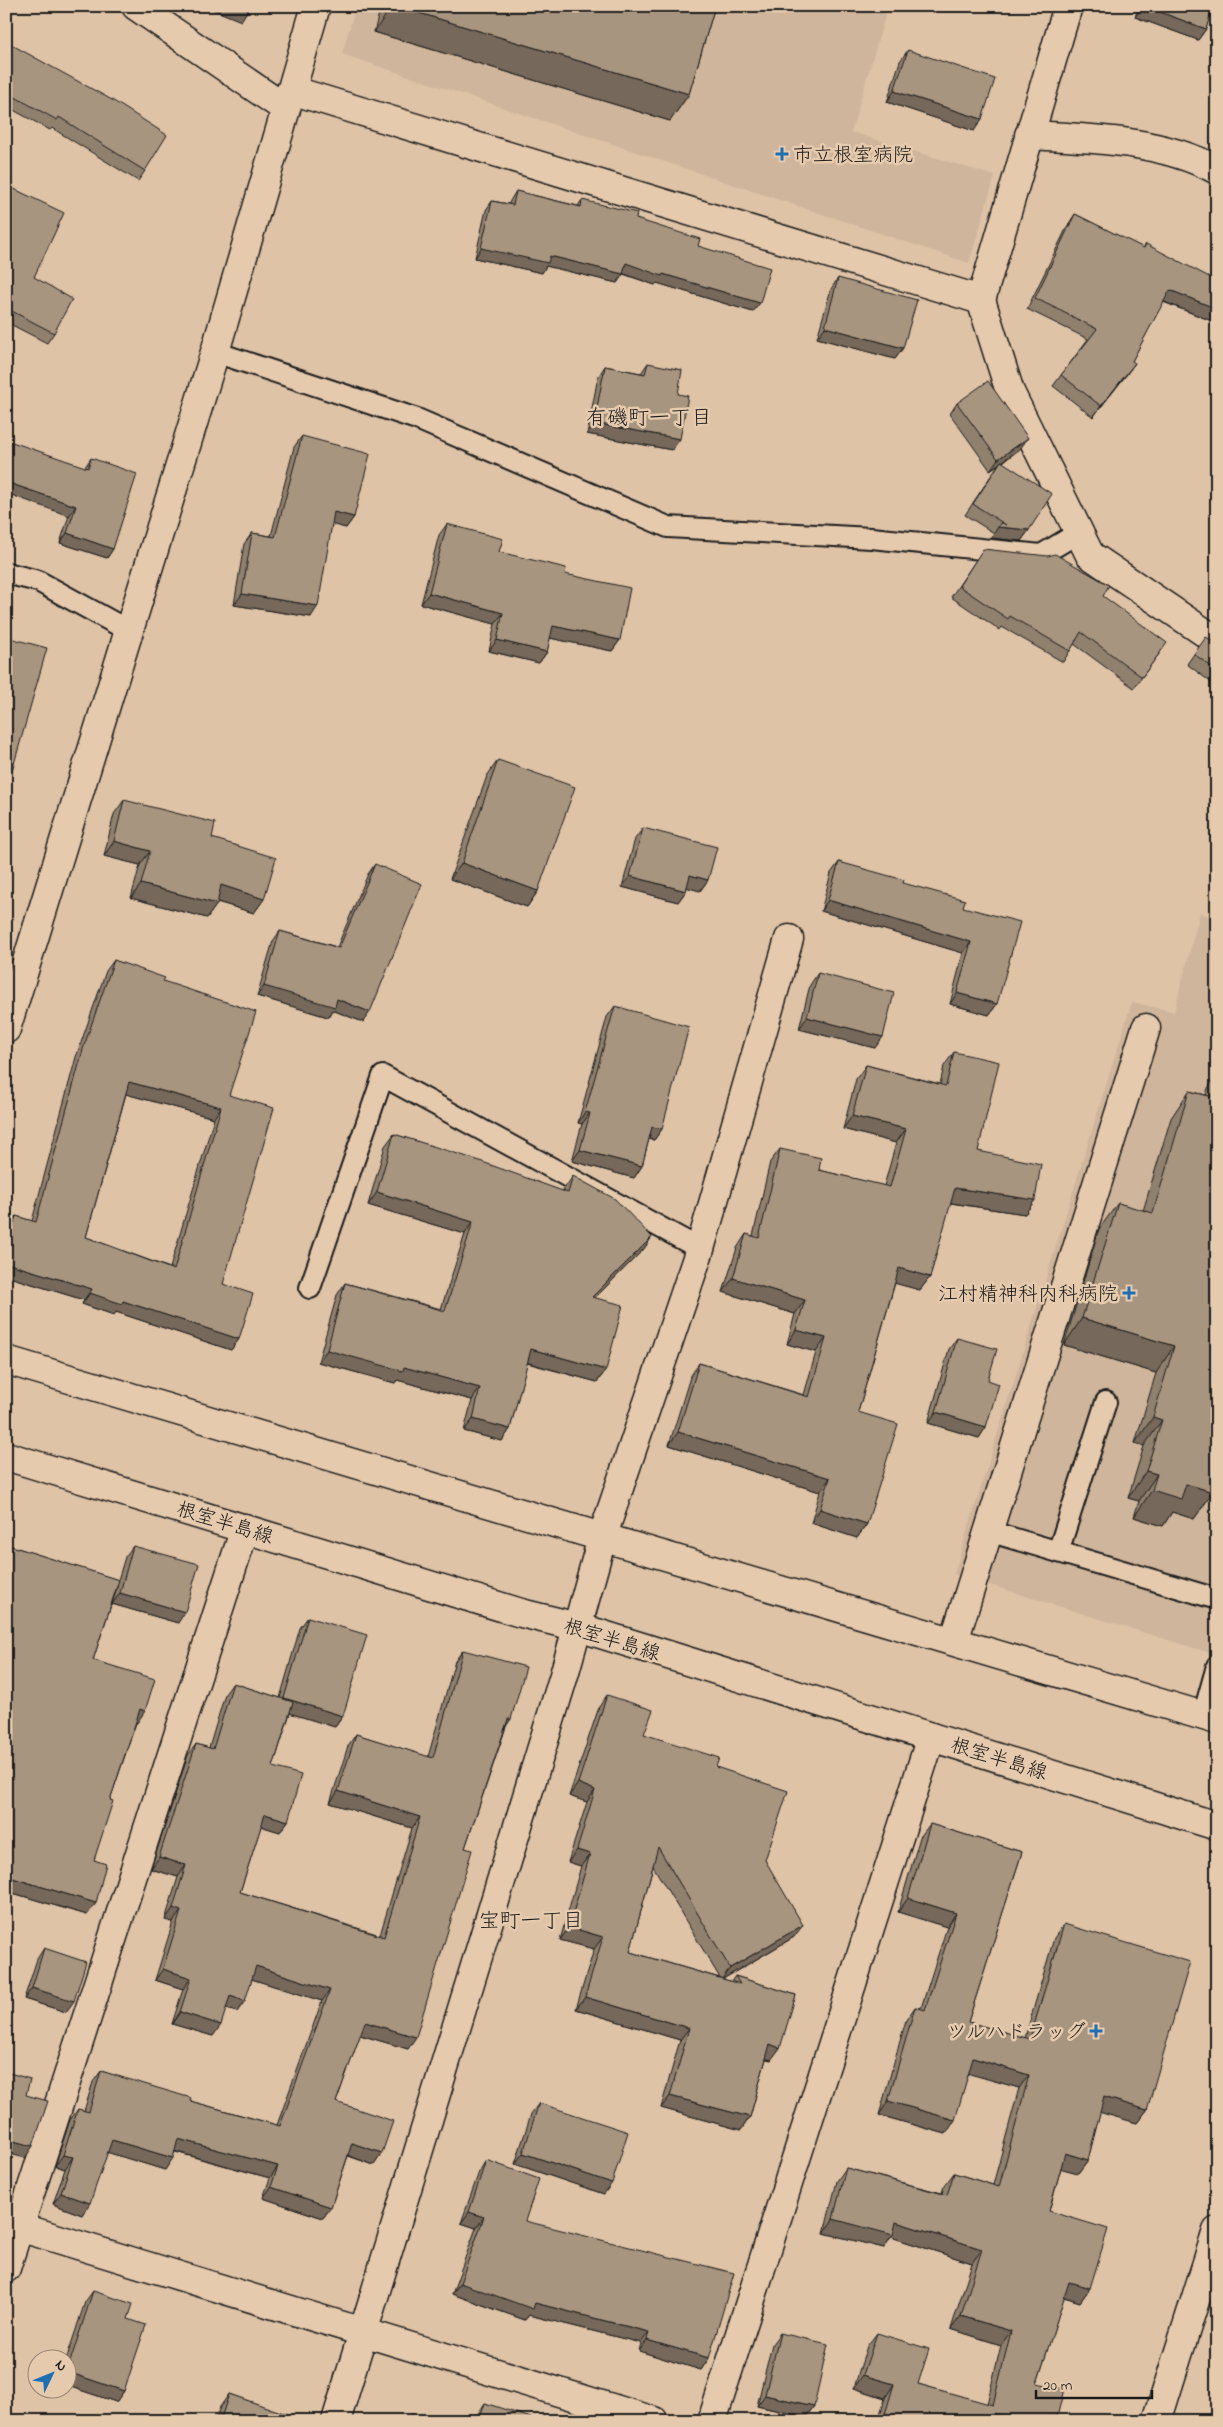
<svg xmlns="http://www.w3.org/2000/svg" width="1223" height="2427" font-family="'Indie Flower','Klee One',sans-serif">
  <rect width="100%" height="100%" fill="#dec3a7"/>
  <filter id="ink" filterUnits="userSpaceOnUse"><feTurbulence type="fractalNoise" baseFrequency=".02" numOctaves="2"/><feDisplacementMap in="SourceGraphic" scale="10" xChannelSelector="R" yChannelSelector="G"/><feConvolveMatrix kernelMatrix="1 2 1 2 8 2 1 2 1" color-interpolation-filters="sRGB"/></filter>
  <g filter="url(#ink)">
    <path fill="#ceb59b" d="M 356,6 L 888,6 L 851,132 L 995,176 L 969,263 L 342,54 Z
      M 1200,913 L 1217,919 L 1217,1655 L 954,1574 L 1132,1002 L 1174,1012 Z"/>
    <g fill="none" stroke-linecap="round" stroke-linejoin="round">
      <g stroke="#1c1c1c" stroke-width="24">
        <path id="lane" d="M 215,352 L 417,419 L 668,527 L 871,538 L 1041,555 L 1078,533
          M 6,573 L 38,581 L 129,631
          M 310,1288 L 383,1076 L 700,1249
          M 988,1531 L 1217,1599
          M 1058,1552 L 1106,1402
          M 1203,1716 L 1217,1666"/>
      </g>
      <g stroke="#1c1c1c" stroke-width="31">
        <path id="street" d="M 136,6 L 286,109
          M 1068,6 L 981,300 L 1010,392 L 1090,555 L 1217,641
          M 291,90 L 981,300
          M 1029,135 C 1091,138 1161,140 1217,170
          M 6,1029 L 215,352 L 316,6
          M 954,1641 L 1146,1028
          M 6,2223 L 654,2421
          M 6,2268 L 245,1528
          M 336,2421 L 564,1675 L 602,1538 L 700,1249 L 789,939
          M 712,2421 L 931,1737"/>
      </g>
      <g stroke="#1c1c1c" stroke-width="31">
        <path id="secondary" d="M 1157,2421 L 1217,2231"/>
      </g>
      <g stroke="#1c1c1c" stroke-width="31">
        <path id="primary" d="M 6,1360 L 1217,1720
          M 6,1456 L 521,1613 L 578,1627 L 1217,1826"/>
      </g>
      <use href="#lane" stroke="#e6caad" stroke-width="20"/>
      <use href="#street" stroke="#e6caad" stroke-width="28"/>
      <use href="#secondary" stroke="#e6caad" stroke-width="28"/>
      <use href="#primary" stroke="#e6caad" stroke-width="28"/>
    </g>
    <path fill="#90806e" stroke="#1c1c1c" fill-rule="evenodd" d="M 381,6 L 715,6 L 689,94 L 670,121 L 374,32 Z
      M 1139,6 L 1213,6 L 1206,29 L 1198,40 L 1135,17 Z
      M 12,45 L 145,171 L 138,181 L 52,128 L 50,130 L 6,106 L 6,49 L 8,50 Z
      M 908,50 L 974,131 L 887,102 L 900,61 Z
      M 6,185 L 34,277 L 54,333 L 47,343 L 6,322 Z
      M 516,191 L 578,206 L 582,200 L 636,219 L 698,246 L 753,312 L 657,283 L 655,285 L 623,274 L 617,283 L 546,266 L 542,273 L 475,258 L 486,210 L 492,201 L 509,204 L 510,201 Z
      M 1075,214 L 1143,248 L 1146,244 L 1217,323 L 1163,302 L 1132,361 L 1127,374 L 1093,417 L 1053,386 L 1088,339 L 1027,309 L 1068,225 Z
      M 838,278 L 903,348 L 895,359 L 817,338 L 831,289 Z
      M 648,363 L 678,394 L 672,450 L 587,434 L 598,377 L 605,366 L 641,373 Z
      M 957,403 L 1020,449 L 1003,462 L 1029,530 L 1021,541 L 991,538 L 994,533 L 965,515 L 998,465 L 990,470 L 950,414 Z
      M 302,436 L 354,517 L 346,528 L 332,524 L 311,617 L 234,605 L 244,544 L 252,533 L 271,536 L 294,447 Z
      M 91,458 L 113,549 L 107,558 L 60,543 L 85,467 Z
      M 447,524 L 499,552 L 565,574 L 620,640 L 612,651 L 550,638 L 547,652 L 539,663 L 489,651 L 495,624 L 421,604 L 439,535 Z
      M 976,560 L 1103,596 L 1159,654 L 1134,688 L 1074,644 L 1063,662 L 1002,627 L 1000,630 L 951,597 Z
      M 1217,643 L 1217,687 L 1187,664 L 1194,654 Z
      M 1217,731 L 1217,745 L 1211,740 Z
      M 498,760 L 538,891 L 527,907 L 450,879 L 487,776 Z
      M 124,800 L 212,838 L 264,899 L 254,913 L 217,902 L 217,904 L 207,918 L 131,898 L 140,865 L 104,856 L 114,814 Z
      M 643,828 L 708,880 L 700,891 L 687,887 L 686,891 L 678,902 L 622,887 L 635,839 Z
      M 839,862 L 963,907 L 997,1004 L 989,1015 L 950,1004 L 963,953 L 821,911 L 831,873 Z
      M 375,864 L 363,1022 L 332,1010 L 328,1017 L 257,996 L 273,941 L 280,931 L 337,947 L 368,874 Z
      M 114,960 L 163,981 L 229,1095 L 223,1284 L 239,1339 L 231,1350 L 116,1312 L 114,1315 L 82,1304 L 84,1300 L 6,1276 L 6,1234 L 8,1227 L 16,1216 L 32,1221 L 76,1057 L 106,971 ZM 126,1094 L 214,1118 L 170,1268 L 86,1237 Z
      M 818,973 L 875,1048 L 799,1029 L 810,985 Z
      M 615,1006 L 662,1129 L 654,1140 L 649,1139 L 642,1166 L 634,1178 L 572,1161 L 582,1124 L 578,1123 L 607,1017 Z
      M 954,1052 L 978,1151 L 1035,1200 L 1025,1214 L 950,1203 L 930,1277 L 920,1290 L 895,1283 L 858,1412 L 867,1524 L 857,1538 L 811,1523 L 820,1492 L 669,1445 L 690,1377 L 699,1363 L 804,1395 L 816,1352 L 787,1344 L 795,1314 L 723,1292 L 737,1248 L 746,1234 L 753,1236 L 770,1162 L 780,1149 L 819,1170 L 884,1186 L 896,1143 L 843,1129 L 856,1079 L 866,1065 L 940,1084 L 944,1066 Z
      M 1217,1075 L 1217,1411 L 1211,1431 L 1213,1492 L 1194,1519 L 1172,1512 L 1163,1526 L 1134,1517 L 1139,1501 L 1128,1498 L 1144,1446 L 1135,1443 L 1156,1373 L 1064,1345 L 1099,1229 L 1118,1203 L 1143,1211 L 1171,1118 L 1189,1091 L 1206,1095 L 1208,1088 Z
      M 394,1134 L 564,1192 L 564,1189 L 573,1176 L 644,1249 L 595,1297 L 606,1370 L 597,1382 L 527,1363 L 510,1429 L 502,1441 L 464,1431 L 472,1400 L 397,1380 L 395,1383 L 318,1362 L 337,1295 L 345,1283 L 441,1309 L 465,1234 L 368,1205 L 385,1146 Z
      M 957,1338 L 988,1380 L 986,1427 L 979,1438 L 928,1423 L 949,1349 Z
      M 8,1545 L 118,1580 L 125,1557 L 133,1546 L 178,1623 L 112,1604 L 117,1587 L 93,1660 L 137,1723 L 136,1723 L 110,1800 L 94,1860 L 96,1903 L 87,1915 L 6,1891 L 6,1548 Z
      M 308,1617 L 343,1716 L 335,1727 L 290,1713 L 273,1767 L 288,1821 L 280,1832 L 261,1826 L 240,1892 L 380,1935 L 412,1828 L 330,1803 L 348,1746 L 356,1734 L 428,1757 L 455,1661 L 463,1650 L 506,1727 L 465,1848 L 408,2049 L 360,2035 L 336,2102 L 382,2153 L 374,2165 L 348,2156 L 331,2207 L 323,2218 L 263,2198 L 270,2178 L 175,2152 L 165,2170 L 107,2152 L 82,2215 L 53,2204 L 65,2169 L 55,2166 L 70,2120 L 78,2109 L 84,2111 L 93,2082 L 101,2071 L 190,2101 L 277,2125 L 322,2001 L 252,1979 L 237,2012 L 226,2009 L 213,2036 L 172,2024 L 183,1989 L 155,1980 L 173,1922 L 165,1920 L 178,1877 L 151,1869 L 188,1755 L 196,1744 L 209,1748 L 225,1694 L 233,1683 L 280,1698 L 300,1628 Z
      M 607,1695 L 644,1734 L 716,1767 L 765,1860 L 794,1937 L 723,1979 L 731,1982 L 735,1976 L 796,1995 L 771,2060 L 766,2059 L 750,2117 L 741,2130 L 661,2108 L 680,2040 L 576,2009 L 594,1949 L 560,1940 L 581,1866 L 568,1862 L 587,1802 L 569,1796 L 599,1707 ZM 653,1866 L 720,1978 L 630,1952 Z
      M 930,1824 L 1022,1852 L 968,2022 L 1025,2038 L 1054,1938 L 1064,1924 L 1147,2110 L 1137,2123 L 1100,2112 L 1088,2160 L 1078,2173 L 1061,2168 L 1049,2211 L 1090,2288 L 1080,2302 L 1064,2297 L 1037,2383 L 1056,2421 L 878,2421 L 885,2398 L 854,2388 L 867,2346 L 877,2333 L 918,2384 L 987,2404 L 1001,2345 L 951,2329 L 972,2263 L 891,2237 L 884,2248 L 824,2233 L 837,2181 L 846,2168 L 942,2193 L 944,2186 L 954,2173 L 993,2185 L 1019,2088 L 969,2073 L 946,2134 L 879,2115 L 906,2020 L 915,2007 L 921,2008 L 947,1927 L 898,1912 L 920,1837 Z
      M 44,1948 L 66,2012 L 24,1999 L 37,1959 Z
      M 539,2103 L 604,2194 L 515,2164 L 531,2114 Z
      M 486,2160 L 525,2221 L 709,2358 L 701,2370 L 639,2351 L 641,2343 L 529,2315 L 525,2320 L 452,2294 L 476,2228 L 461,2223 L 479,2172 Z
      M 93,2291 L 128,2319 L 124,2391 L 116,2402 L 68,2386 L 68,2360 L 66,2360 L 85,2302 Z
      M 780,2333 L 814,2406 L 806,2417 L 757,2406 L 772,2344 Z
      M 229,2394 L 304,2421 L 215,2421 L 220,2407 Z
      M 485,2403 L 530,2421 L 475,2421 L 477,2415 Z"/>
    <path fill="#76685a" stroke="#1c1c1c" d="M 204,6 L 239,6 L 248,10 L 241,21 Z
      M 392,6 L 396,6 L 689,94 L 670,121 L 374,32 Z
      M 1143,6 L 1144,6 L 1206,29 L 1198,40 L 1135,17 Z
      M 894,91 L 982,119 L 974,131 L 887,102 Z
      M 481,248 L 550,256 L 623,274 L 617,283 L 546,266 L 542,273 L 475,258 Z
      M 626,263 L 663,274 L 760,303 L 753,312 L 657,283 L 655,285 L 619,272 Z
      M 1170,290 L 1217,309 L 1217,323 L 1162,301 Z
      M 825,327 L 903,348 L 895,359 L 817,338 Z
      M 1135,363 L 1127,374 L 1093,417 L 1101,406 Z
      M 594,423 L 680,439 L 672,450 L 587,434 Z
      M 1028,438 L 1020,449 L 990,470 L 998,459 Z
      M 6,482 L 76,506 L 69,516 L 6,493 Z
      M 334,512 L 354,517 L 346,528 L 326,523 Z
      M 998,527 L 1029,530 L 1021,541 L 991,538 Z
      M 67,533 L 113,549 L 107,558 L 60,543 Z
      M 429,593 L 503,613 L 495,624 L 421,604 Z
      M 242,594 L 318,606 L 311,617 L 234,605 Z
      M 553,626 L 620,640 L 612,651 L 545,637 Z
      M 497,640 L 547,652 L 539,663 L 489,651 Z
      M 114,841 L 150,851 L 140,865 L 104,856 Z
      M 462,863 L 538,891 L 527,907 L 450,879 Z
      M 690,875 L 708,880 L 700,891 L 682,886 Z
      M 630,876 L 686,891 L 678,902 L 622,887 Z
      M 141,884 L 217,904 L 207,918 L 131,898 Z
      M 221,885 L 264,899 L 254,913 L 211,900 Z
      M 828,900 L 971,942 L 963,953 L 821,911 Z
      M 264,986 L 337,999 L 370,1012 L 363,1022 L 332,1010 L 328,1017 L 257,996 Z
      M 957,993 L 997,1004 L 989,1015 L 950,1004 Z
      M 807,1017 L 883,1037 L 875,1048 L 799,1029 Z
      M 129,1082 L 221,1107 L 214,1118 L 122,1093 Z
      M 585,1112 L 590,1113 L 582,1124 L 578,1123 Z
      M 852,1116 L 906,1129 L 896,1143 L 843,1129 Z
      M 652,1127 L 662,1129 L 654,1140 L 644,1138 Z
      M 580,1150 L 642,1166 L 634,1178 L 572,1161 Z
      M 955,1188 L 1035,1200 L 1025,1214 L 945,1202 Z
      M 377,1192 L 473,1222 L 465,1234 L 368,1205 Z
      M 652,1237 L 644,1249 L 584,1309 L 592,1297 Z
      M 6,1263 L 92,1289 L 84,1300 L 6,1276 Z
      M 899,1268 L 930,1277 L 920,1290 L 890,1282 Z
      M 733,1278 L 805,1300 L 795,1314 L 723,1292 Z
      M 90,1293 L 123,1301 L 239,1339 L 231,1350 L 116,1312 L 114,1315 L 82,1304 Z
      M 1082,1318 L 1174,1346 L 1156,1373 L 1064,1345 Z
      M 796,1330 L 826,1338 L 816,1352 L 787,1344 Z
      M 531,1349 L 606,1370 L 597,1382 L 522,1361 Z
      M 327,1350 L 404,1367 L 480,1388 L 472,1400 L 397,1380 L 395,1383 L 318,1362 Z
      M 936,1412 L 986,1427 L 979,1438 L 928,1423 Z
      M 1153,1417 L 1162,1420 L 1144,1446 L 1135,1443 Z
      M 473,1419 L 510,1429 L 502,1441 L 464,1431 Z
      M 678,1432 L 830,1478 L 820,1492 L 669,1445 Z
      M 1146,1471 L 1157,1474 L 1139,1501 L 1128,1498 Z
      M 1186,1484 L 1213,1492 L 1194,1519 L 1172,1512 L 1163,1526 L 1134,1517 L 1152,1490 Z
      M 820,1509 L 867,1524 L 857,1538 L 811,1523 Z
      M 120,1593 L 185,1612 L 178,1623 L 112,1604 Z
      M 284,1698 L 343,1716 L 335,1727 L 276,1709 Z
      M 140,1709 L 145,1711 L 137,1723 L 132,1722 Z
      M 508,1719 L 511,1719 L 503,1731 Z
      M 6,1775 L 11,1777 L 6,1783 Z
      M 578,1783 L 595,1790 L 587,1802 L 569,1796 Z
      M 338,1791 L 420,1817 L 412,1828 L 330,1803 Z
      M 265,1814 L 288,1821 L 280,1832 L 257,1825 Z
      M 577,1850 L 590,1854 L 581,1866 L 568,1862 Z
      M 159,1857 L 186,1865 L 178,1877 L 151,1869 Z
      M 6,1876 L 96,1903 L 87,1915 L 6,1891 Z
      M 908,1898 L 956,1913 L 947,1927 L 898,1912 Z
      M 173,1908 L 181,1911 L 173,1922 L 165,1920 Z
      M 803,1925 L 794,1937 L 721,1980 L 730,1968 Z
      M 569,1927 L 603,1937 L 594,1949 L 560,1940 Z
      M 256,1966 L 330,1990 L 322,2001 L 248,1978 Z
      M 163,1969 L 191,1978 L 183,1989 L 155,1980 Z
      M 32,1988 L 74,2001 L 66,2012 L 24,1999 Z
      M 230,1996 L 245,2001 L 237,2012 L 222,2007 Z
      M 585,1997 L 689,2028 L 680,2040 L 576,2009 Z
      M 180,2012 L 221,2025 L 213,2036 L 172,2024 Z
      M 365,2022 L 416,2037 L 408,2049 L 357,2034 Z
      M 770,2044 L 780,2048 L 771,2060 L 761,2057 Z
      M 973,2058 L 1029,2075 L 1019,2088 L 963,2072 Z
      M 670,2096 L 750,2117 L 741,2130 L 661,2108 Z
      M 1104,2097 L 1147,2110 L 1137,2123 L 1095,2111 Z
      M 888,2101 L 955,2120 L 946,2134 L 879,2115 Z
      M 6,2139 L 33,2146 L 25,2158 L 6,2153 Z
      M 178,2139 L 278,2166 L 270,2178 L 170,2150 Z
      M 112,2140 L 173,2158 L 165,2170 L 103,2151 Z
      M 352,2143 L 382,2153 L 374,2165 L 344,2154 Z
      M 523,2153 L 612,2183 L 604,2194 L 515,2164 Z
      M 1065,2153 L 1088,2160 L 1078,2173 L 1055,2167 Z
      M 63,2155 L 73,2157 L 65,2169 L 55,2166 Z
      M 271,2187 L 331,2207 L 323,2218 L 263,2198 Z
      M 61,2193 L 90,2203 L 82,2215 L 53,2204 Z
      M 469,2212 L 484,2217 L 476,2228 L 461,2223 Z
      M 833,2219 L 896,2222 L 982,2249 L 972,2263 L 891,2237 L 884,2248 L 824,2233 Z
      M 1069,2282 L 1090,2288 L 1080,2302 L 1060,2295 Z
      M 460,2283 L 535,2303 L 649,2332 L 641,2343 L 529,2315 L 525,2320 L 452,2294 Z
      M 961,2316 L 1011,2331 L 1001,2345 L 951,2329 Z
      M 647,2340 L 709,2358 L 701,2370 L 639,2351 Z
      M 68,2372 L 124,2391 L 116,2402 L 68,2386 Z
      M 863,2375 L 894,2384 L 885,2398 L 854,2388 Z
      M 765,2395 L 814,2406 L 806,2417 L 757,2406 Z
      M 992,2413 L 1023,2421 L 987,2421 Z"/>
    <path fill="#a89580" stroke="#1c1c1c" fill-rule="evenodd" d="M 239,6 L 250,6 L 248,10 Z
      M 396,6 L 715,6 L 689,94 Z
      M 1144,6 L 1213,6 L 1206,29 Z
      M 12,45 L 112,100 L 167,135 L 145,171 L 59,117 L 57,120 L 6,92 L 6,49 L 9,50 Z
      M 908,50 L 995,79 L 982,119 L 894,91 Z
      M 6,185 L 64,213 L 34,277 L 72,299 L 54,333 L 6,308 Z
      M 516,191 L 581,207 L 582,200 L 637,213 L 636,219 L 700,239 L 698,246 L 770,268 L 760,303 L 663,274 L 662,276 L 626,263 L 623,274 L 550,256 L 548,263 L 481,248 L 492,201 L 513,205 Z
      M 1075,214 L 1144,248 L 1146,244 L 1217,281 L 1217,309 L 1170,290 L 1132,361 L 1135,363 L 1101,406 L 1061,375 L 1097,329 L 1035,298 Z
      M 838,278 L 917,300 L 903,348 L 825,327 Z
      M 648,363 L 682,370 L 678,394 L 688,396 L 680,439 L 594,423 L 605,366 L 645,374 Z
      M 988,381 L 1028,438 L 998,459 L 957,403 Z
      M 302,436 L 370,454 L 354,517 L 334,512 L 318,606 L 242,594 L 252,533 L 275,537 Z
      M 6,440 L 88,468 L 91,458 L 137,474 L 113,549 L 67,533 L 76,506 L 6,482 Z
      M 1001,461 L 1052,494 L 1029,530 L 998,527 L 1001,522 L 1006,525 L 973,504 Z
      M 447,524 L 503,539 L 499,552 L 566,568 L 565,574 L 630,588 L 620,640 L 553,626 L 547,652 L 497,640 L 503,613 L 429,593 Z
      M 983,549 L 1048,556 L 1055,554 L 1109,585 L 1103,596 L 1167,643 L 1142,677 L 1081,632 L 1070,651 L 1010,616 L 1008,619 L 959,586 Z
      M 6,637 L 47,648 L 6,792 Z
      M 1206,637 L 1217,643 L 1217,671 L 1194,654 Z
      M 498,760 L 575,787 L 538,891 L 462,863 Z
      M 124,800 L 215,823 L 212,838 L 276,858 L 264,899 L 221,885 L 217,904 L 141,884 L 150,851 L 114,841 Z
      M 643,828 L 717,847 L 708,880 L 690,875 L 686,891 L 630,876 Z
      M 839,862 L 904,880 L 903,883 L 965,900 L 963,907 L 1020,922 L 997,1004 L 957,993 L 971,942 L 828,900 Z
      M 375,864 L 422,884 L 370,1012 L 337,999 L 335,1007 L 264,986 L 280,931 L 339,948 Z
      M 114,960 L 165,978 L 163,981 L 256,1012 L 229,1095 L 274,1108 L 223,1284 L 253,1294 L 239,1339 L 123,1301 L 122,1304 L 90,1293 L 92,1289 L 6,1263 L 6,1249 L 16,1216 L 36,1222 L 84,1046 ZM 129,1082 L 221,1107 L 174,1270 L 86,1237 Z
      M 818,973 L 894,993 L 883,1037 L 807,1017 Z
      M 615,1006 L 689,1027 L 662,1129 L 652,1127 L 642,1166 L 580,1150 L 590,1113 L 585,1112 Z
      M 954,1052 L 999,1062 L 978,1151 L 1041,1164 L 1035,1200 L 955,1188 L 930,1277 L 899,1268 L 858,1412 L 898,1424 L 867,1524 L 820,1509 L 830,1478 L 678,1432 L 699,1363 L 809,1397 L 826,1338 L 796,1330 L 805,1300 L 733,1278 L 746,1234 L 759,1238 L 780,1149 L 821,1158 L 819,1170 L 890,1187 L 906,1129 L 852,1116 L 866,1065 L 946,1086 Z
      M 1189,1091 L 1217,1098 L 1217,1411 L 1211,1431 L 1217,1432 L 1217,1479 L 1213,1492 L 1186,1484 L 1181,1499 L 1152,1490 L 1157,1474 L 1146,1471 L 1162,1420 L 1153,1417 L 1174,1346 L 1082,1318 L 1118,1203 L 1153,1213 Z
      M 394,1134 L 474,1159 L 568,1193 L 573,1176 L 615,1199 L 652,1237 L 592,1297 L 623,1305 L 606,1370 L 531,1349 L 510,1429 L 473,1419 L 480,1388 L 404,1367 L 403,1371 L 327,1350 L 345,1283 L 445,1311 L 473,1222 L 377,1192 Z
      M 957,1338 L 997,1349 L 988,1380 L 999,1384 L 986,1427 L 936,1412 Z
      M 8,1545 L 119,1580 L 93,1660 L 155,1679 L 145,1711 L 140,1709 L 110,1800 L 113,1801 L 94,1860 L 106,1864 L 96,1903 L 6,1876 L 6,1789 L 11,1777 L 6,1775 L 6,1551 Z
      M 133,1546 L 199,1564 L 185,1612 L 120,1593 Z
      M 308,1617 L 367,1635 L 343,1716 L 284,1698 Z
      M 463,1650 L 526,1667 L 511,1719 L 508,1719 L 465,1848 L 472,1850 L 416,2037 L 365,2022 L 336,2102 L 393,2121 L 382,2153 L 352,2143 L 331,2207 L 271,2187 L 278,2166 L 178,2139 L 173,2158 L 112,2140 L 90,2203 L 61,2193 L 73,2157 L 63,2155 L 78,2109 L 89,2112 L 101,2071 L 191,2098 L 190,2101 L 280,2126 L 330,1990 L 256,1966 L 245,2001 L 230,1996 L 221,2025 L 180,2012 L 191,1978 L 163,1969 L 181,1911 L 173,1908 L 186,1865 L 159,1857 L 196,1744 L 213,1749 L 233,1683 L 293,1702 L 273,1767 L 301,1775 L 288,1821 L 265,1814 L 240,1892 L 384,1937 L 420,1817 L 338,1791 L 356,1734 L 433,1758 Z
      M 607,1695 L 653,1710 L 644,1734 L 719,1758 L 716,1767 L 788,1791 L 765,1860 L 803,1925 L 730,1968 L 658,1847 L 630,1952 L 740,1984 L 735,1976 L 796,1995 L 780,2048 L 770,2044 L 750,2117 L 670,2096 L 689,2028 L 585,1997 L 603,1937 L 569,1927 L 590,1854 L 577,1850 L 595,1790 L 578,1783 Z
      M 930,1824 L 1022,1852 L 968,2022 L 1030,2039 L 1064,1924 L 1190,1962 L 1147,2110 L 1104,2097 L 1088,2160 L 1065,2153 L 1049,2211 L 1108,2229 L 1090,2288 L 1069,2282 L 1037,2383 L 1064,2389 L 1056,2421 L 1023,2421 L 992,2413 L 990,2421 L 883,2421 L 894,2384 L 863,2375 L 877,2333 L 929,2349 L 918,2384 L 993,2405 L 1011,2331 L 961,2316 L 982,2249 L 896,2222 L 893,2235 L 833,2219 L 846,2168 L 947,2195 L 954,2173 L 999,2187 L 1029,2075 L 973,2058 L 955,2120 L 888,2101 L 915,2007 L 925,2010 L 956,1913 L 908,1898 Z
      M 44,1948 L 86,1962 L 74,2001 L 32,1988 Z
      M 6,2072 L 30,2079 L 26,2095 L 48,2101 L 33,2146 L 6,2139 Z
      M 539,2103 L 628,2132 L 612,2183 L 523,2153 Z
      M 486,2160 L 539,2179 L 525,2221 L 734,2273 L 709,2358 L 647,2340 L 649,2332 L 535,2303 L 533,2309 L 460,2283 L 484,2217 L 469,2212 Z
      M 93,2291 L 133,2304 L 128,2319 L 146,2325 L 124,2391 L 68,2372 L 68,2368 Z
      M 780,2333 L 828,2344 L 814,2406 L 765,2395 Z
      M 229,2394 L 304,2420 L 304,2421 L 220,2421 Z
      M 485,2403 L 531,2418 L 530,2421 L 479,2421 Z
      M 411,2414 L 428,2421 L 409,2421 Z"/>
  </g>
  <g fill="#1f6fb2" stroke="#e6caad" stroke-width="2">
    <path d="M779.5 146.5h5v5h5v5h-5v5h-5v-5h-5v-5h5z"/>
    <path d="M1126.5 1285.5h5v5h5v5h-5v5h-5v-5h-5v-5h5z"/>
    <path d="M1093.5 2023.5h5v5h5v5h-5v5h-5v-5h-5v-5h5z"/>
  </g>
  <g text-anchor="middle" stroke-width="5" stroke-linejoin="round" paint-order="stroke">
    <g font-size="20" fill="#1c1c1c" stroke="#e6caad" text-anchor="end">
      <text x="793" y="161" text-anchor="start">市立根室病院</text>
      <text x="1118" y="1300">江村精神科内科病院</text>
      <text x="1086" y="2038">ツルハドラッグ</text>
    </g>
    <g font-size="20" fill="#1c1c1c" stroke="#e6caad">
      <text transform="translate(225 1522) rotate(17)" y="7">根室半島線</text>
      <text transform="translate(612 1639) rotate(17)" y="7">根室半島線</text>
      <text transform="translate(999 1758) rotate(17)" y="7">根室半島線</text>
    </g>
    <g font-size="21" fill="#1c1c1c" stroke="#e6caad">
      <text x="649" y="424">有磯町一丁目</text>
      <text x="531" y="1927">宝町一丁目</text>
    </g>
  </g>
  <rect width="1223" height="2427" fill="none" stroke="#e6caad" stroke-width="25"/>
  <rect x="12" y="12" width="1198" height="2402" fill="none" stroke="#1c1c1c" stroke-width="2" filter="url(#ink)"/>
  <g transform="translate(52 2374) rotate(47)"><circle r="24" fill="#e6caad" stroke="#958473"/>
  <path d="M0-4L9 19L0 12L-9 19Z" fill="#1f6fb2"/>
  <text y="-8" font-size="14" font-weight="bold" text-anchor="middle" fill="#1c1c1c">N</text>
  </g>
  <path d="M1036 2390v8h116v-8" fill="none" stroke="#1c1c1c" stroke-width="2.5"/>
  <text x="1043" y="2390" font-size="15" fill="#1c1c1c" stroke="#e6caad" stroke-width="4" paint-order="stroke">20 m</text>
</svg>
